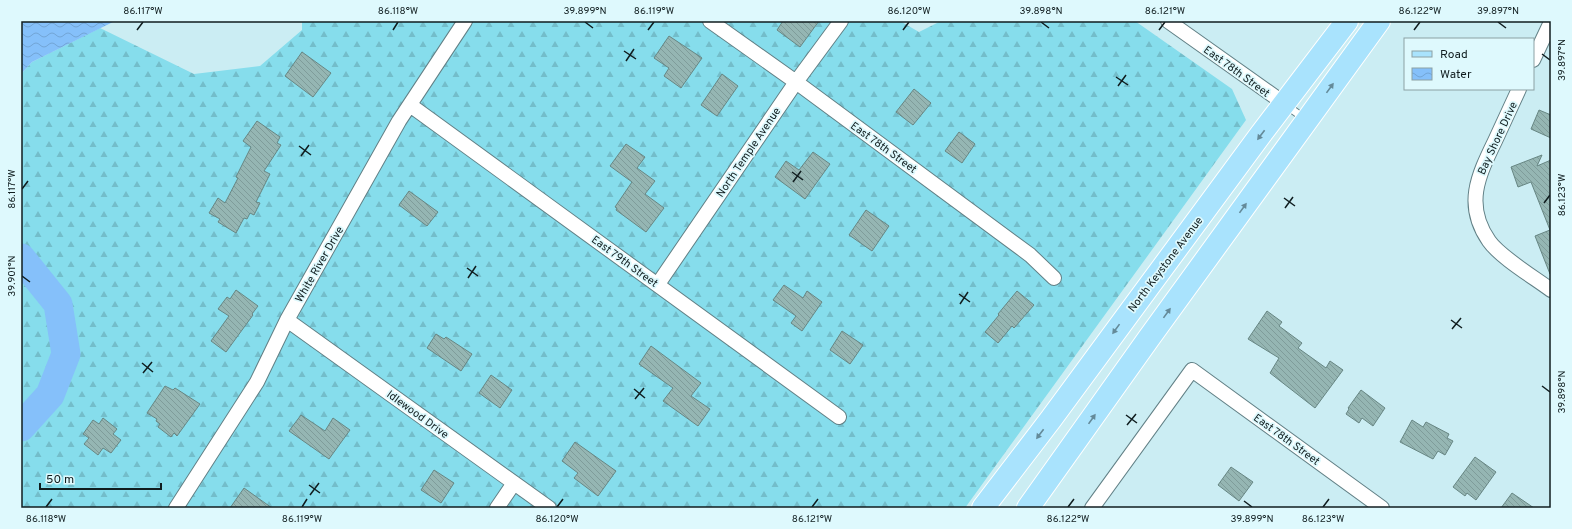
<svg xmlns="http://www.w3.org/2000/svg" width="1572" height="529" font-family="Overpass,sans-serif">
  <defs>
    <pattern id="forest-firs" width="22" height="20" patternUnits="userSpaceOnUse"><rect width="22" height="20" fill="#86ddec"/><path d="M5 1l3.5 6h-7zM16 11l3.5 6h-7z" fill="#73bdca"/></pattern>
    <pattern id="water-waves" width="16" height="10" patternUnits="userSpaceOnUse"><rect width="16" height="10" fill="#85c0fa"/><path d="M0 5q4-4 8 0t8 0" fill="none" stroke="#72a5d6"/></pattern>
    <pattern id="building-back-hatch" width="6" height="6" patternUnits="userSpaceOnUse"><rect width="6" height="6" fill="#95b6b3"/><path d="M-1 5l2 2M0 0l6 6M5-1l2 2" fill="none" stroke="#7f9c9a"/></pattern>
  </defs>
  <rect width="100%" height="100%" fill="#cbedf3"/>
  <path fill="url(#forest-firs)" d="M 302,21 L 900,21 L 919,32 L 941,21 L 1135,21 L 1232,89 L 1246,120 L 965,508 L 21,508 L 21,74 L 32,62 L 100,28 L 194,74 L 260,66 L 302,30 Z"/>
  <path fill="url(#water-waves)" d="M 21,21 L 115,21 L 32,62 L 21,74 Z"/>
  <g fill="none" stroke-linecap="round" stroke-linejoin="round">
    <path stroke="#85c0fa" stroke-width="29" d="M 21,258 L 58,304 L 66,354 L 50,395 L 21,427"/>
  </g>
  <path fill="url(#building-back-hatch)" stroke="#678683" d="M 783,21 L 819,21 L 800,47 L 777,30 Z
    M 669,36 L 702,58 L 681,88 L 664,76 L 669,68 L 654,58 Z
    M 302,52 L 331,73 L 313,97 L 285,76 Z
    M 722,74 L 738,86 L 717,116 L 701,105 Z
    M 914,89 L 931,103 L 913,125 L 896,112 Z
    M 1539,110 L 1551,115 L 1551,138 L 1531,129 Z
    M 257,121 L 280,137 L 277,143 L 281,145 L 264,171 L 270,174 L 256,202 L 260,203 L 254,215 L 250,213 L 247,219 L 244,218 L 236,233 L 218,222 L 220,219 L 209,213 L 218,198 L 225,203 L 238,178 L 236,177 L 251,147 L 243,141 Z
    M 959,132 L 975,144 L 962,163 L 945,151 Z
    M 626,144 L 645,157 L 637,168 L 655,181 L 645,194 L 664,208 L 646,232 L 616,210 L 617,208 L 615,207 L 632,182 L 610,166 Z
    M 813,152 L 830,164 L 805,199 L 775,177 L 786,161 L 799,170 Z
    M 1542,155 L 1537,166 L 1551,160 L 1550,274 L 1535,236 L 1550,230 L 1531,182 L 1518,187 L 1511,167 Z
    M 409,191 L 438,212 L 427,226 L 399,205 Z
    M 866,210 L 889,226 L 872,251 L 849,235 Z
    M 784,285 L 803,298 L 807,291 L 822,302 L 802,331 L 791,323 L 796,316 L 773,300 Z
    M 236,290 L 258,306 L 252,314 L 253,315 L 226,352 L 211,341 L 229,316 L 218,309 L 227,297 L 230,299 Z
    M 1017,291 L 1034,305 L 1014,328 L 1012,326 L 998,343 L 985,332 L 999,315 L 998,314 Z
    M 1267,311 L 1282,322 L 1279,326 L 1302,343 L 1298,348 L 1326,368 L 1330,361 L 1343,370 L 1315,408 L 1270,373 L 1279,358 L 1248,339 Z
    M 842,331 L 863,345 L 850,364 L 830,350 Z
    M 436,334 L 444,339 L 446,337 L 472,354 L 461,371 L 427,348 Z
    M 651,346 L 701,383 L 691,396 L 710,409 L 698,426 L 663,401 L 673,388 L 639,364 Z
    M 491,375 L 512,390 L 500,408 L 479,393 Z
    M 165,386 L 173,390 L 175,388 L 200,404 L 177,436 L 174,433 L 171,437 L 158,427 L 160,424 L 156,421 L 157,419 L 147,413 Z
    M 1361,390 L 1385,408 L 1373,426 L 1362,418 L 1359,423 L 1346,414 L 1349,409 L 1348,408 Z
    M 301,415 L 325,431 L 333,418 L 350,430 L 329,459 L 289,431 Z
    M 103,418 L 117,429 L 113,434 L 121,440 L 111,453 L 103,448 L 98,455 L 84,444 L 89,438 L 83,434 L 93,420 L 99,424 Z
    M 1412,420 L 1423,427 L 1426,422 L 1449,434 L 1447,438 L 1453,441 L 1445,455 L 1438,451 L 1433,459 L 1400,442 Z
    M 575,442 L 616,471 L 598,496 L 574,478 L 578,473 L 562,461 Z
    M 1475,457 L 1496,472 L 1476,500 L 1467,493 L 1465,496 L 1453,487 Z
    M 1231,467 L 1253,482 L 1239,501 L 1218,485 Z
    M 434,470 L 454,483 L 441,503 L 421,490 Z
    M 244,488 L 272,508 L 230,508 Z
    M 1512,493 L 1534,508 L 1501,508 Z"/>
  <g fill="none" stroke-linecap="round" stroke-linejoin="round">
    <g stroke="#628086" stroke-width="9">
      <path id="lane" d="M 1286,105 L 1305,119"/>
    </g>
    <g stroke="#628086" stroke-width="16">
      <path id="street" d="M 710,21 L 796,82 L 1030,255 L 1054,278
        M 1168,21 L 1285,104
        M 1533,60 L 1551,22
        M 1519,89 C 1511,106 1503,124 1495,141 C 1478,176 1464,205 1489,241 C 1500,257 1535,278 1551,290
        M 410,105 L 839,417
        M 658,284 L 796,82 L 841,21
        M 287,320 L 549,508
        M 176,508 L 257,382 L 287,320 L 399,121 L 465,21
        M 497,508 L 514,483
        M 1092,508 L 1192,370 L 1382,508"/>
    </g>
    <g stroke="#fff" stroke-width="24">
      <path id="primary" d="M 983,508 L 1051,419 L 1261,134 L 1347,21
        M 1028,508 L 1149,338 L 1379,21"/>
    </g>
    <use href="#lane" stroke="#fff" stroke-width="7"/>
    <use href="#street" stroke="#fff" stroke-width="14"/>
    <use href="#primary" stroke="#a9e3fd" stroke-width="22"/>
  </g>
  <defs><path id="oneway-solid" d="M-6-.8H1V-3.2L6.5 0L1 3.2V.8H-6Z"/></defs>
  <g fill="#648a99">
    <use href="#oneway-solid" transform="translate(1330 88) rotate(-54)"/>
    <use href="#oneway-solid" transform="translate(1261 135) rotate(127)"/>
    <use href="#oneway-solid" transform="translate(1243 208) rotate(-54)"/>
    <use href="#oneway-solid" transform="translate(1167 313) rotate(-54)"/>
    <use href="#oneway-solid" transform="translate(1116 329) rotate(126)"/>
    <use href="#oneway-solid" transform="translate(1092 419) rotate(-55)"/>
    <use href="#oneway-solid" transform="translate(1040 434) rotate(127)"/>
  </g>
  <path fill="none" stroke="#101d1f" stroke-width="1.5" d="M 585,22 L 593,28M 1041,22 L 1049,28M 1498,22 L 1506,28M 137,30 L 143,22M 393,30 L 398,22M 648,30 L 654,22M 903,30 L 909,22M 1159,30 L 1165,22M 1414,30 L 1420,22M 624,51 L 636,59M 1542,54 L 1550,60M 626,61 L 634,49M 1116,77 L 1128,85M 1118,86 L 1126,75M 299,146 L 311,155M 301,156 L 309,145M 792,172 L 803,180M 793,182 L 801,171M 22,189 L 28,181M 1284,198 L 1295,206M 1544,203 L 1550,195M 1285,208 L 1293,197M 467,268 L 478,276M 22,276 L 30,282M 468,278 L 476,266M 959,294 L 970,302M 960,304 L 968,292M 1451,320 L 1462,328M 1452,329 L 1461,318M 142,363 L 153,372M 143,373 L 152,362M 1542,386 L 1550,392M 634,389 L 645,398M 635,399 L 644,388M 1126,415 L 1137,423M 1127,425 L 1136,414M 309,485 L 320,493M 310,495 L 319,483M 1244,501 L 1252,507M 46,507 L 52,499M 302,507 L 307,499M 557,507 L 563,499M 812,507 L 818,499M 1068,507 L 1074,499M 1323,507 L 1329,499"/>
  <g text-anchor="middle" stroke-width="3.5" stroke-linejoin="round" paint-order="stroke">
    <g font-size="11" fill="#101d1f" stroke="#def9fd">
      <text transform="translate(1237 71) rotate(36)" y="4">East 78th Street</text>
      <text transform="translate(1497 138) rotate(-65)" y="4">Bay Shore Drive</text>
      <text transform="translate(884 147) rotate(36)" y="4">East 78th Street</text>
      <text transform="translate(748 152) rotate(-56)" y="4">North Temple Avenue</text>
      <text transform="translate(625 261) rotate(36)" y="4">East 79th Street</text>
      <text transform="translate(319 264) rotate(-60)" y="4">White River Drive</text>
      <text transform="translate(1165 264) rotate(-53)" y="4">North Keystone Avenue</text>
      <text transform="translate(418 414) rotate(36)" y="4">Idlewood Drive</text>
      <text transform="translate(1287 439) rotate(36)" y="4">East 78th Street</text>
    </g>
  </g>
  <rect width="1572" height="529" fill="none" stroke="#def9fd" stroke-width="44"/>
  <rect x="1404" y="38" width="130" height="52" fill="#def9fd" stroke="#8ca1a4"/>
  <rect x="1412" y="51" width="20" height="6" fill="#a9e3fd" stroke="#8ca1a4"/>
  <text x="1440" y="58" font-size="12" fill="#101d1f">Road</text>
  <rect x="1412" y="68" width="20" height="12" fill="url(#water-waves)" stroke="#8ca1a4"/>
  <text x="1440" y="78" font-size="12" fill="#101d1f">Water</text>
  <path d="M40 483v6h121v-6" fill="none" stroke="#101d1f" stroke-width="2"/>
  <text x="46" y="483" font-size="12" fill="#101d1f" stroke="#def9fd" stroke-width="3" paint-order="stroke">50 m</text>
  <rect x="22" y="22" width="1528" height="485" fill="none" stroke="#101d1f" stroke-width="1.5"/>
  <g font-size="10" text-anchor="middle" fill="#101d1f">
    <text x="143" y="14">86.117°W</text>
    <text x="398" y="14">86.118°W</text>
    <text x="585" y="14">39.899°N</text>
    <text x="654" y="14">86.119°W</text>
    <text x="909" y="14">86.120°W</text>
    <text x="1041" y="14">39.898°N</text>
    <text x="1165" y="14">86.121°W</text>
    <text x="1420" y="14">86.122°W</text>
    <text x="1498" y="14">39.897°N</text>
    <text transform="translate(1561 60) rotate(-90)" y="4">39.897°N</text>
    <text transform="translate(11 189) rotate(-90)" y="4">86.117°W</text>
    <text transform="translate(1561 195) rotate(-90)" y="4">86.123°W</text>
    <text transform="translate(11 276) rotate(-90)" y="4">39.901°N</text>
    <text transform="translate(1561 392) rotate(-90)" y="4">39.898°N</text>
    <text x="46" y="522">86.118°W</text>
    <text x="302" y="522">86.119°W</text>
    <text x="557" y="522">86.120°W</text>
    <text x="812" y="522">86.121°W</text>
    <text x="1068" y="522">86.122°W</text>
    <text x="1252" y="522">39.899°N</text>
    <text x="1323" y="522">86.123°W</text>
  </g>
</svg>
